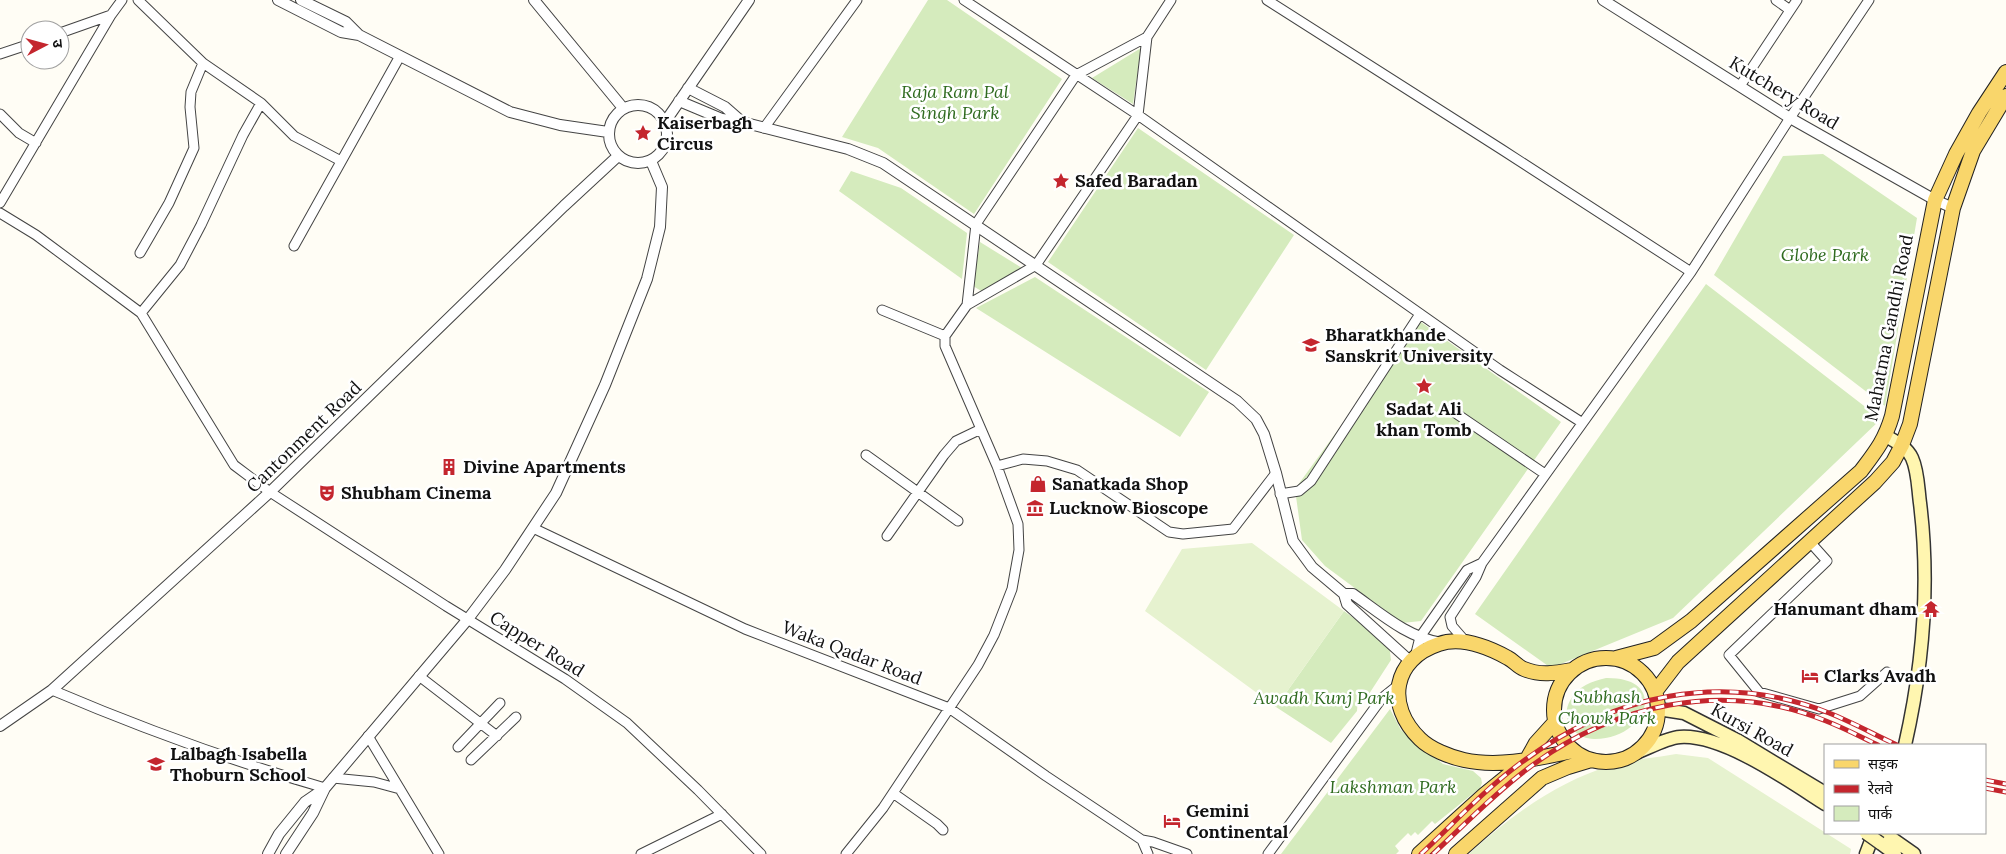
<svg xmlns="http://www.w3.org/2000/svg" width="2006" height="854" font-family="Lora,'Noto Sans Devanagari',serif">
  <rect width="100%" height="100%" fill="#fffdf5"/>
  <path fill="#d5ebbd" d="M 928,0 L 947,0 L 1062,79 L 974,214 L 878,148 L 842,137 Z
    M 1141,48 L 1133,104 L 1092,78 Z
    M 1138,128 L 1294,235 L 1206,370 L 1048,262 Z
    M 1823,154 L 1917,218 L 1885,406 L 1714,275 L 1783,156 Z
    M 851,171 L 901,188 L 967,233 L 962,279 L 839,191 Z
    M 980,242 L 1022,268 L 983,292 L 973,286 Z
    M 1035,277 L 1209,392 L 1180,437 L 976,308 Z
    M 1706,284 L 1881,419 L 1673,618 L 1551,668 L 1475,614 Z
    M 1418,320 L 1561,422 L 1421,621 L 1402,623 L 1325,566 L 1302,540 L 1295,489 Z
    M 1344,611 L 1389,644 L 1391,660 L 1369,694 L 1358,698 L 1357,711 L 1331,743 L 1276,707 Z
    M 1606,678 C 1671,677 1646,740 1594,739 C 1573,739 1559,717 1571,699 C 1578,686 1593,681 1606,678 Z
    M 1390,709 L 1401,730 L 1443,764 L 1473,771 L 1481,778 L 1482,783 L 1480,788 L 1435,824 L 1432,821 L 1418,835 L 1415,832 L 1411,836 L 1408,833 L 1395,846 L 1399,851 L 1396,854 L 1281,854 Z"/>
  <path fill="#e6f2cf" d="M 1252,543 L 1344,611 L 1276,707 L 1145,611 L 1182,549 Z
    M 1676,754 L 1708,758 L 1851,849 L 1850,854 L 1469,854 C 1510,816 1557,782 1612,765 C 1632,759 1655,758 1676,754 Z"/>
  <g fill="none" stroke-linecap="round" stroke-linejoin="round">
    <g stroke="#444" stroke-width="11">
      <path id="minor" d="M 138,0 L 203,63 L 261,103 L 294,136 L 341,161
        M 964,0 L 1138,115 L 1500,370 L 1581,422
        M 1267,0 L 1501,149 L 1691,272
        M 1776,0 L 1790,10
        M 60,33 L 111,15 L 122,0
        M 0,54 L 30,44
        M 1740,86 L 1797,0
        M 0,114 L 19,133 L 36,143
        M 764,128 L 857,0
        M 0,203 L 111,15
        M 0,213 L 36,235 L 141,313 L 234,465 L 270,492 L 446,606 L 565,679 L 627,723 L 698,790 L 761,854
        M 294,246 L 400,56
        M 140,253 L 169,203 L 194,148 L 190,107 L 191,92 L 203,63
        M 967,305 L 976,224 L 1076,75 L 1147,37
        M 882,310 L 945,336
        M 141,313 L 180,265 L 201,225 L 243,135 L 261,103
        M 1451,410 L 1545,474
        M 866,455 L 958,521
        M 997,466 L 1023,459 L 1047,461 L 1077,470 L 1169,532 L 1183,534 L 1233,529 L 1276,473
        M 1280,494 L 1299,491 L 1311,481 L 1420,314
        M 533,528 L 745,629 L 949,708 L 1046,776 L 1142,840 L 1153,842 L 1187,854
        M 887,536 L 944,455 L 956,441 L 981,429
        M 1810,542 L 1827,561 L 1729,655 L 1759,692 L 1819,709 L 1860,696 L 1887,672
        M 1466,642 L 1452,626 L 1450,617 L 1476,577 L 1482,563 L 1691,272 L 1790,118 L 1869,0
        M 1415,657 L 1420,637 L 1467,570 L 1482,563
        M 419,676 L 497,736
        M 52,690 C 141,728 232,761 325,788
        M 368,736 L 439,854
        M 458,747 L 500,703
        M 471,760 L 516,717
        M 333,778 L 374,782 L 400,789
        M 893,793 L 937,824 L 943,830
        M 1142,840 L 1148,854
        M 641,854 L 722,814
        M 846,854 L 883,808 L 978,665 L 994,635 L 1012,589 L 1019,550 L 1018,524 L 997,466 L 945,346 L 945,336 L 967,305 L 1036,265 L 1138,115 L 1147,37 L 1171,0
        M 1268,854 L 1382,698 L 1397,686"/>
    </g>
    <g stroke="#444" stroke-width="12">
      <path id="tertiary" d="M 278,0 L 341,32 L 359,35
        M 301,0 L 346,22 L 359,35 L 510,112 L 560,125 L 608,132
        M 534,0 L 623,108
        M 1603,0 L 1790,118 L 1935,200 L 1953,208
        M 688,88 L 725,107 L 741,121
        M 679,101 L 722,119 L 742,122 L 848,149 L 883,163 L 1237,401 L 1256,419 L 1264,434 L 1276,473 L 1293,541 L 1312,567 L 1344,594 L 1347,604 L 1411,662
        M609 134a29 29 0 1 1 58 0a29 29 0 1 1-58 0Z
        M 665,122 L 749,0
        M 1344,594 L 1353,594 C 1380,613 1408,638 1442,643
        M 0,726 L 52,690 L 270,492 L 564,206 L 618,156
        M 268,854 L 279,834 L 305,802 L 324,789
        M 286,854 L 313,813 L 325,788 L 468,619 L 505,570 L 556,493 L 605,385 L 647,279 L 660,227 L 662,187 L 651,161"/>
    </g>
    <g stroke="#333" stroke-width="15">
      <path id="secondary" d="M 1886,436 C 1896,442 1907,447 1912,458 C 1918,471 1918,488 1920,503 C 1930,584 1923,666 1905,745
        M 1658,709 L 1684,713 L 1737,740 L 1825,793
        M 1636,753 C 1649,748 1666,738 1680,737 C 1723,734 1789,781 1825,804
        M 1884,833 L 1914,854
        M 1880,843 L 1895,854
        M 1866,854 L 1874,833"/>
    </g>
    <g stroke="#222" stroke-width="16">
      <path id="primary" d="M 1616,658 L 1654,648 L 1691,621 L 1861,471 C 1876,451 1885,440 1892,416 L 1935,200 L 1956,154 L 1979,113 L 2006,72
        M1554 710a52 52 0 1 1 104 0a52 52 0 1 1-104 0Z
        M 1572,670 C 1556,673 1540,676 1524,669 C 1518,667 1514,661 1508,658 C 1488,647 1462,636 1439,644 C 1393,659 1385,705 1420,739 C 1430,749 1450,757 1464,760 C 1500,768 1539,758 1573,751
        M 1655,692 L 1678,662 L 1875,482 L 1893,462 L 1902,445 L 1910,424 L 1953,208 L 1973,151 L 2006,96
        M 1419,854 L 1484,795 L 1526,761 L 1536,743 L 1555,722
        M 1456,854 L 1542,778 L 1568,767 L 1591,760"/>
    </g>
    <use href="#minor" stroke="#fff" stroke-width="9"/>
    <use href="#tertiary" stroke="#fff" stroke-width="10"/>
    <use href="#secondary" stroke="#fff6b0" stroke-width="12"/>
    <use href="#primary" stroke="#f9d66b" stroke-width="14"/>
    <g stroke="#c4262e" stroke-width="5">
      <path id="rail" d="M 1985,780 L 2006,784
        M 1985,788 L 2006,792
        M 1421,854 C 1454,823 1485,789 1522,762 C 1613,695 1721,670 1829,713 C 1852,722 1875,735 1897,745
        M 1433,854 C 1463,826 1493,795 1526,770 C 1612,704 1723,679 1826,721 C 1844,728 1861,737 1878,745"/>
    </g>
    <use href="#rail" stroke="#fff" stroke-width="3" stroke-dasharray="9" stroke-linecap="butt"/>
    <g stroke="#333" stroke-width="15" stroke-linecap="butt">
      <path id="secondary-bridge" d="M 1866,833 L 1880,843"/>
    </g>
    <use href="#secondary-bridge" stroke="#fff6b0" stroke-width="12"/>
  </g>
  <defs>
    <g id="sight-bare" transform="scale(1.35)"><path d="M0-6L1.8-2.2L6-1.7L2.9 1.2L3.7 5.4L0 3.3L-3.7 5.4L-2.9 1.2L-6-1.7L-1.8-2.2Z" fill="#c4262e" stroke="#fff" stroke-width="2.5" paint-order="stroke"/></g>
    <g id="university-bare" transform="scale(1.35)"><path d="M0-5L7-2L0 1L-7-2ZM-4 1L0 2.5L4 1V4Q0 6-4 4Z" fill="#c4262e" stroke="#fff" stroke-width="2.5" paint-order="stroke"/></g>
    <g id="building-bare" transform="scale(1.35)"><path d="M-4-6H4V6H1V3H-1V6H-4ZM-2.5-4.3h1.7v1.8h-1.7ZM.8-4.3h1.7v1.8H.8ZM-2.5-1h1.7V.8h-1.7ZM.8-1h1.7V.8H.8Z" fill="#c4262e" stroke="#fff" stroke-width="2.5" paint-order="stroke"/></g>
    <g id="shop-bare" transform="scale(1.35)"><path d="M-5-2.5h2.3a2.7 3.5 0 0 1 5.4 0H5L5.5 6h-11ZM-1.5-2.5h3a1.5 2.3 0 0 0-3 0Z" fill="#c4262e" stroke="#fff" stroke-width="2.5" paint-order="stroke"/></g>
    <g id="theatre-bare" transform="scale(1.35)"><path d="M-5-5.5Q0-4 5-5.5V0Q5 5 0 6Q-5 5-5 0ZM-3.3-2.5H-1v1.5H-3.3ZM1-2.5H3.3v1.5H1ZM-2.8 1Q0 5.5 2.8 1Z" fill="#c4262e" stroke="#fff" stroke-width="2.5" paint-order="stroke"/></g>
    <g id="museum-bare" transform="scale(1.35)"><path d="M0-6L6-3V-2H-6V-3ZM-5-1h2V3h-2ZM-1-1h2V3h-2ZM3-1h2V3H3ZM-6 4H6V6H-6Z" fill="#c4262e" stroke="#fff" stroke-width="2.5" paint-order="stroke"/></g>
    <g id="temple-bare" transform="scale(1.35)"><path d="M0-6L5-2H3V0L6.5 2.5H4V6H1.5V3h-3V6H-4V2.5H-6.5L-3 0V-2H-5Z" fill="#c4262e" stroke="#fff" stroke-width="2.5" paint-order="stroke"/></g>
    <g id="hotel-bare" transform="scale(1.35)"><path d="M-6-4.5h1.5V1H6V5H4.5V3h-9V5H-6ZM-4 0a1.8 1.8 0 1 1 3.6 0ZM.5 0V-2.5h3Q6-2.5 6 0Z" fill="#c4262e" stroke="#fff" stroke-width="2.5" paint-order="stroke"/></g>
  </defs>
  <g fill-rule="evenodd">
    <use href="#sight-bare" x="643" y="133"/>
    <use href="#sight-bare" x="1061" y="181"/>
    <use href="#university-bare" x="1311" y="345"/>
    <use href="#sight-bare" x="1424" y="386"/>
    <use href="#building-bare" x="449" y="467"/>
    <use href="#shop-bare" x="1038" y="484"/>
    <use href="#theatre-bare" x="327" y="493"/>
    <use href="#museum-bare" x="1035" y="508"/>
    <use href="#temple-bare" x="1931" y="609"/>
    <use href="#hotel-bare" x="1810" y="676"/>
    <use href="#university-bare" x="156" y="764"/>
    <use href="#hotel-bare" x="1172" y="821"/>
  </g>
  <g text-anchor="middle" stroke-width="5" stroke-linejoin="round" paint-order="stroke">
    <g font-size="18" font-style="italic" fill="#2f6b1f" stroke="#fff">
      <text x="955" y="98">Raja Ram Pal<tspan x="955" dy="21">Singh Park</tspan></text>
      <text x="1825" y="261">Globe Park</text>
      <text x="1607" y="703">Subhash<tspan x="1607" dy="21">Chowk Park</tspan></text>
      <text x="1324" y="704">Awadh Kunj Park</text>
      <text x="1393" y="793">Lakshman Park</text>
    </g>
    <g font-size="18" fill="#111" stroke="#fff">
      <text transform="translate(1784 93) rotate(31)" y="6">Kutchery Road</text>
      <text transform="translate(1889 328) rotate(-79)" y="6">Mahatma Gandhi Road</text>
      <text transform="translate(304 437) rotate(-44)" y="6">Cantonment Road</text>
      <text transform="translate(537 644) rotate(32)" y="6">Capper Road</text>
      <text transform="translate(852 653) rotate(21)" y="6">Waka Qadar Road</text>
      <text transform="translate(1752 730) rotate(29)" y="6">Kursi Road</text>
    </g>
    <g font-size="18" font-weight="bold" fill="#111" stroke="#fff" text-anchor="start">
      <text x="657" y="129">Kaiserbagh<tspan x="657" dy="21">Circus</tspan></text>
      <text x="1075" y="187">Safed Baradan</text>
      <text x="1325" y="341">Bharatkhande<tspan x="1325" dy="21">Sanskrit University</tspan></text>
      <text x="1424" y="415" text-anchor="middle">Sadat Ali<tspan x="1424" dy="21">khan Tomb</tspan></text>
      <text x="463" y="473">Divine Apartments</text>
      <text x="1052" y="490">Sanatkada Shop</text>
      <text x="341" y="499">Shubham Cinema</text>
      <text x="1049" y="514">Lucknow Bioscope</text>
      <text x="1917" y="615" text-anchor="end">Hanumant dham</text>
      <text x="1824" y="682">Clarks Avadh</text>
      <text x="170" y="760">Lalbagh Isabella<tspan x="170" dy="21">Thoburn School</tspan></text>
      <text x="1186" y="817">Gemini<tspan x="1186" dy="21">Continental</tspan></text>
    </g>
  </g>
  <rect x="1824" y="744" width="162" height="90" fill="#ffffff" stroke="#a0a0a0"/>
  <rect x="1834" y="760" width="25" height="8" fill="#f9d66b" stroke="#a0a0a0"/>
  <text x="1868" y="769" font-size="15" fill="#111111">सड़क</text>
  <rect x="1834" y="785" width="25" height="8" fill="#c4262e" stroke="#a0a0a0"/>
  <text x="1868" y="794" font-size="15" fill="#111111">रेलवे</text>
  <rect x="1834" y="806" width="25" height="15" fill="#d5ebbd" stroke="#a0a0a0"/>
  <text x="1868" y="819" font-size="15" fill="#111111">पार्क</text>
  <g transform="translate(45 45) rotate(84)"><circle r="24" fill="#ffffff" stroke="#a0a0a0"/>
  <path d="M0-4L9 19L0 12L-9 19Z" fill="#c4262e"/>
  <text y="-8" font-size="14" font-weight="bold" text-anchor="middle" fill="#111111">उ</text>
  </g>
</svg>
